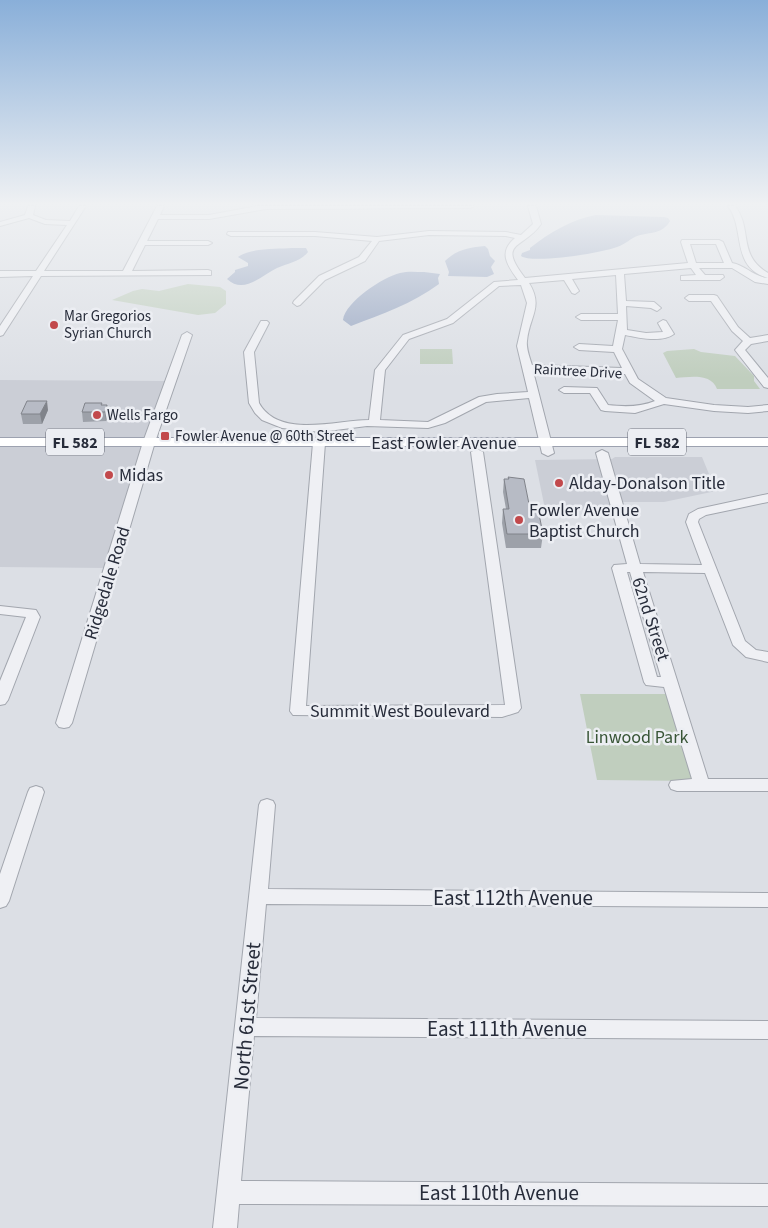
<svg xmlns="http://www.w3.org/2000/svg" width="768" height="1228" font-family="'Source Sans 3',sans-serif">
  <rect width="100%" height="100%" fill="#dcdfe5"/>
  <path fill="#cbced6" d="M 0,380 L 167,381 L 105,568 L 0,567 Z
    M 615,457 L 702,457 L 716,491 L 664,502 L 612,502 L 614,510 L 545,509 L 535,460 L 612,459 Z"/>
  <path fill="#c0cebe" d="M 188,284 L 220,287 L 226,291 L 226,304 L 215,313 L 198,315 L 112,300 L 133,291 L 142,289 L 159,291 Z
    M 420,349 L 452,349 L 453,364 L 420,364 Z
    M 694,349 L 701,352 L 735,356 L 754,376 L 754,381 L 760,389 L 717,389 C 711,373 690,377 676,378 L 663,353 L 667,351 Z
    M 580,694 L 669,694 L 695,781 L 597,780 Z"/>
  <path fill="#9aa8c3" d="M 596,215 L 664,217 L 668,218 L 670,221 C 663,234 650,232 637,236 C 631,238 626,244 617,247 C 602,253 532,264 521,256 L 522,253 L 530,250 L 530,248 C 549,233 572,219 596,215 Z
    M 485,246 L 488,249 L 490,256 L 495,261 L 491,267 L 494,274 L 487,277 L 448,276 L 449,272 L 445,261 C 456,250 470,247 485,246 Z
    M 292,248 L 306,248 L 308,252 C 300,262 288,263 277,268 C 262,275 244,295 227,279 L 235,272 L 235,270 L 248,266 L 248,263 L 238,257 C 249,248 278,249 292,248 Z
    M 424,272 L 440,274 L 438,278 L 439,284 C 412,304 382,314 351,326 L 343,320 C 345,302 383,277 400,273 C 408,271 416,272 424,272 Z"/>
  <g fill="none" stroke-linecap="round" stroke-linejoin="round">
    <g stroke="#a2a6ae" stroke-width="2">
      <path id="minor" d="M 28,206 L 35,206 L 33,215 L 46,220 L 70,221 L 79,206 L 86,206 L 44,271 L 123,271 L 157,206 L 164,206 L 160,215 L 209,215 L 257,206 L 474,206 L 471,208 L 266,209 L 209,219 L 158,219 L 147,241 L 208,241 L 212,243 L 208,245 L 145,245 L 132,271 L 208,270 L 211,271 L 211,275 L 41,276 L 3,335 L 0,336 L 0,326 L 33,276 L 0,277 L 0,271 L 36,271 L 67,225 L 45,224 L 29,218 L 0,226 L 0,222 L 25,215 Z
        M 528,206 L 536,206 L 541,224 C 524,249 496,241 525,278 L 688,263 L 681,242 L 682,240 L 719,240 L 723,242 L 732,263 C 745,265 754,277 768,278 C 730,267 746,230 728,206 L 735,206 C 753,229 737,255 768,273 L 768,284 L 755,282 L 732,268 L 699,268 L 705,275 L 723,275 L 724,277 L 720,280 L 681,280 L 681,276 L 696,275 L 691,268 L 624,274 L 626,301 L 654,302 L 661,308 L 657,311 L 651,308 L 626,306 L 627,330 L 646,333 L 663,332 L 658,323 L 663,320 L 666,321 L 674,334 C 662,343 639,338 625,335 L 622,349 L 638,379 L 666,398 L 714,405 L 748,407 L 768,405 L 768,411 L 748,413 L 714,411 L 664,404 L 635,413 L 605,411 L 601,410 L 590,393 L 564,393 L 559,390 L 564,387 L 597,388 L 608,405 C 625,407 640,407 655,401 L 630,383 L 625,374 L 533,371 L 554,453 L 548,456 L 542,453 L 529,398 L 486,402 L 445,423 L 428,428 L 367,426 L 320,432 L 282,428 L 262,420 L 255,413 L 249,403 L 244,352 L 261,321 L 267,321 L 269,323 L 254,352 L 259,403 C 279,439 337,420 369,420 L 375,370 L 403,335 L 447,319 L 494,282 L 518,280 C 507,265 498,252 515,238 L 506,236 L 429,235 L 379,241 L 365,261 L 325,280 L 300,305 L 297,306 L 293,303 L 294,301 L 319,276 L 359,257 L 372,241 L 315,236 L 231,236 L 227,234 L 228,232 L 315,232 L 377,237 L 429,231 L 506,232 L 521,235 L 533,224 ZM 690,244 L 716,244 L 724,263 L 696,263 ZM 616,275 L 618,314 L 581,314 L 576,317 L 581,320 L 618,320 L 613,346 L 579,344 L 574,347 L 579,350 L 614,352 L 622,368 L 532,365 C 530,358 526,349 527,341 C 529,317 544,307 529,283 L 564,280 L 572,293 L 575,294 L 579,291 L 572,279 ZM 521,285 L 527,303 L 517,346 L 528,392 L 497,394 L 479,397 L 428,422 L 380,420 L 385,370 L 409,339 L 453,323 L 499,286 Z
        M 714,295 L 717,296 L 738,327 L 750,338 L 768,335 L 768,341 L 751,344 L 745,350 L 768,378 L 768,388 L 764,387 L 735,350 L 743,341 L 732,331 L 711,301 L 689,301 L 685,298 L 689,295 Z
        M 187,332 L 192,335 L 155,442 L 72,723 L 69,727 L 64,728 L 59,727 L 56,723 L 143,442 L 182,335 Z
        M 319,440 L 325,443 L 306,706 L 505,705 L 471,452 L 477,449 L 483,452 L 521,708 L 518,712 L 502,717 L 293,715 L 290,711 L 313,443 Z
        M 602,450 L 608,453 L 640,564 L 702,565 L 686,522 L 689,514 L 698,509 L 768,494 L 768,502 L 706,515 L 699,519 L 698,522 L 745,641 L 756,650 L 768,652 L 768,662 L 746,657 L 733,645 L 705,573 L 643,572 L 708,779 L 768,779 L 768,791 L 677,791 L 671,789 L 669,785 L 671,781 L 692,779 L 664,687 L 646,685 L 644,682 L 612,568 L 614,565 L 627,564 L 596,453 ZM 627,572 L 630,572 L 661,677 L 657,677 Z
        M 0,606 L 36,610 L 40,617 L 8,700 L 5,704 L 0,705 L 0,681 L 26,617 L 0,614 Z
        M 36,786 L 42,788 L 44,792 L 9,901 L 6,906 L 0,908 L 0,874 L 28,792 L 30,788 Z
        M 267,799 L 273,801 L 275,805 L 268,889 L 768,893 L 768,907 L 266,904 L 256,1018 L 768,1021 L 768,1039 L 254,1036 L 241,1181 L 768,1184 L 768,1206 L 239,1204 L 237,1228 L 213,1228 L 259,805 L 261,801 Z"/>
    </g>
    <g stroke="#9da2b0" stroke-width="2">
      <path id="major" d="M 0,438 L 768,438 L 768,446 L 0,446 Z"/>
    </g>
    <use href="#minor" fill="#eff0f4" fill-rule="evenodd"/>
    <use href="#major" fill="#fff" fill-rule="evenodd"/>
  </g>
  <path fill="#9da1a9" d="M 103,405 L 109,414 L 106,421 L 83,422 L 82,412 Z
    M 48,410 L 42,424 L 23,424 L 21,414 Z
    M 508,477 L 530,509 L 543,534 L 541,548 L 506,548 L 502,523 L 503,509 L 506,509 L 503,492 L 504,479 L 508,479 Z"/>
  <path fill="#80838a" d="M 47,401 L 48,410 L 42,424 L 40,414 Z
    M 107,405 L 109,414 L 106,421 L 105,412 Z"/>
  <path fill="#b7bbc5" stroke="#80838a" d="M 27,401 L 47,401 L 40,414 L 21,414 Z
    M 85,403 L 102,403 L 101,405 L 107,405 L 105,412 L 82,412 Z
    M 508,477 L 524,479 L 530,509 L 538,509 L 543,534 L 507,534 L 503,509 L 509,509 L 504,479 L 509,479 Z"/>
  <linearGradient id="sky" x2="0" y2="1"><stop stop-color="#89afd9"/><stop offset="0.54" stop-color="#eff1f3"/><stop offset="1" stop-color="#eff1f3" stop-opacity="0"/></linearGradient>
  <rect width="768" height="378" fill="url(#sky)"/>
  <g fill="#c2494c" stroke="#eceef3" stroke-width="2">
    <circle cx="54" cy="325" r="5"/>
    <circle cx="97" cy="415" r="5"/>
    <rect x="160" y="431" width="10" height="10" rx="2.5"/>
    <circle cx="109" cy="475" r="5"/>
    <circle cx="559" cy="483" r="5"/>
    <circle cx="519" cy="520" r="5"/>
  </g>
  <g text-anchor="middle" stroke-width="5" stroke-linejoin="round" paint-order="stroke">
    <g font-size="15" fill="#272c3a" stroke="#eceef3" text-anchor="start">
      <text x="64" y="321">Mar Gregorios<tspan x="64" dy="17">Syrian Church</tspan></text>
      <text x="107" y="420">Wells Fargo</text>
      <text x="175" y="441">Fowler Avenue @ 60th Street</text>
    </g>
    <g font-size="15" fill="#272c3a" stroke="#eceef3">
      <text transform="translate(578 371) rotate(3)" y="5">Raintree Drive</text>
    </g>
    <g fill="#eceef3" stroke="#626672" stroke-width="1">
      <rect x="46" y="428.5" width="58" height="27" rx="4"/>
      <rect x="628" y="428.5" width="58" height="27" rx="4"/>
    </g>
    <g font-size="16" font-weight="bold" fill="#272c3a">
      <text x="75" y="448">FL 582</text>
      <text x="657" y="448">FL 582</text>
    </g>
    <g font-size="18" fill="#272c3a" stroke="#eceef3">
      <text x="444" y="449">East Fowler Avenue</text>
      <text transform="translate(107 583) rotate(-73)" y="6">Ridgedale Road</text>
      <text transform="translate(651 619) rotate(72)" y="6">62nd Street</text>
      <text x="400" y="717">Summit West Boulevard</text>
    </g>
    <g font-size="18" fill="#272c3a" stroke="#eceef3" text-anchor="start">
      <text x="119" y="481">Midas</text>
      <text x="569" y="489">Alday-Donalson Title</text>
      <text x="529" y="516">Fowler Avenue<tspan x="529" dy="21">Baptist Church</tspan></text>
    </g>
    <g font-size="18" fill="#385536" stroke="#eceef3">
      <text x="637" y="743">Linwood Park</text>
    </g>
    <g font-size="21" fill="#272c3a" stroke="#eceef3">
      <text x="513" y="905">East 112th Avenue</text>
      <text transform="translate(247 1016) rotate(-85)" y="7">North 61st Street</text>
      <text x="507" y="1036">East 111th Avenue</text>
      <text x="499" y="1200">East 110th Avenue</text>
    </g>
  </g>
</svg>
